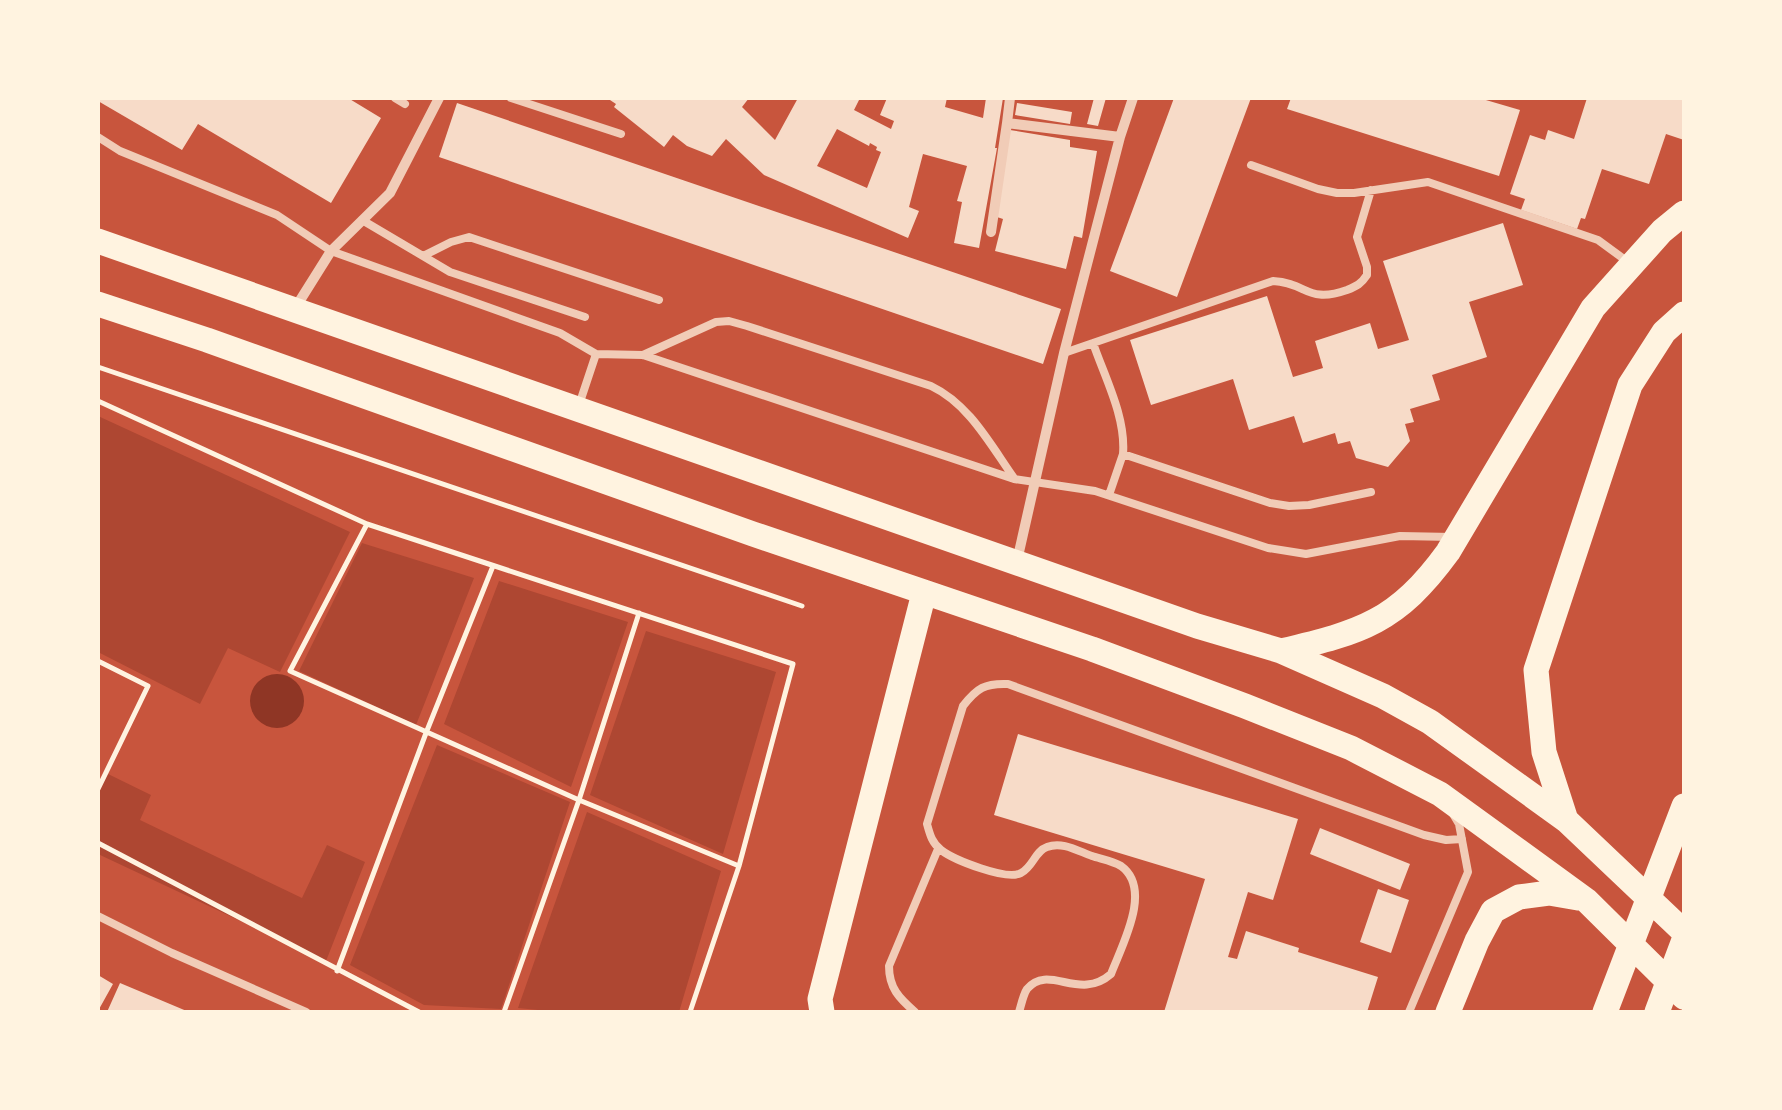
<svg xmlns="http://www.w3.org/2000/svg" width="1782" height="1110" font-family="'Nunito Sans',sans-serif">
  <rect width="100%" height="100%" fill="#c8553d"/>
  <path fill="#ae4732" d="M 98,416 L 350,532 L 280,672 L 228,648 L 200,704 L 98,652 Z
    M 362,543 L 474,578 L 416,725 L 299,671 Z
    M 499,581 L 628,622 L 571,787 L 444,724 Z
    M 646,631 L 776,672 L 723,854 L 590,795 Z
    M 437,745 L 570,802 L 501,1009 L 424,1005 L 350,965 Z
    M 106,773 L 151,795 L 140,820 L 302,898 L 327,845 L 365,862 L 326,961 L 98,854 L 98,788 Z
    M 587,812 L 721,871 L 679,1012 L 558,1012 L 518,1008 Z"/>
  <path fill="#8f3625" d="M250 701a27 27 0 1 1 54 0a27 27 0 1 1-54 0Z"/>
  <path fill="#f7dbc8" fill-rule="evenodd" d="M 98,98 L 348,98 L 381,118 L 331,203 L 198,124 L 182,150 L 98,101 Z
    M 607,98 L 749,98 L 742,107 L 775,140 L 798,98 L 860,98 L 854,110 L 891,129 L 894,121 L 880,115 L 887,98 L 947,98 L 945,107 L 983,118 L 986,98 L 1003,98 L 995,148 L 997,148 L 979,248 L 954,243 L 962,202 L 957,201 L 967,166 L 923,154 L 909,207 L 919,211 L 908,238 L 764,175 L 726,139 L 712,156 L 687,146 L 673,135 L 664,147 L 614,107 L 616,104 ZM 837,129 L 869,146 L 870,143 L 877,147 L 876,150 L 881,152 L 867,188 L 817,166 Z
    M 1094,98 L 1106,98 L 1098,126 L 1087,124 Z
    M 1174,98 L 1251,98 L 1177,297 L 1110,271 Z
    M 1291,98 L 1479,98 L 1520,110 L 1499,176 L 1287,109 Z
    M 1587,98 L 1684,98 L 1684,140 L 1666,134 L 1649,184 L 1602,169 L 1585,219 L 1581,218 L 1577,229 L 1521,210 L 1525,199 L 1510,194 L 1530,135 L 1545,140 L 1548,130 L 1574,139 Z
    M 457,103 L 1061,309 L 1043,364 L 439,157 Z
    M 1017,103 L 1072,112 L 1070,124 L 1015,115 Z
    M 1010,130 L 1070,140 L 1070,147 L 1097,151 L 1082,238 L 1074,236 L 1066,269 L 995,251 L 1003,219 L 997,217 Z
    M 1503,223 L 1523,285 L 1469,302 L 1487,357 L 1432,375 L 1440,400 L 1410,409 L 1414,422 L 1405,424 L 1410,441 L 1388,467 L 1356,458 L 1350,441 L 1338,444 L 1335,433 L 1303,443 L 1294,416 L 1249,430 L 1233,379 L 1151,405 L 1130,340 L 1267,296 L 1293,377 L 1323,368 L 1315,341 L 1370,323 L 1378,349 L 1409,340 L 1383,261 Z
    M 1018,734 L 1298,819 L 1273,900 L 1248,892 L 1228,957 L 1237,959 L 1246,931 L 1299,948 L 1298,952 L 1378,977 L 1367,1012 L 1164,1012 L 1205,879 L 994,815 Z
    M 1320,828 L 1410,864 L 1400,890 L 1310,854 Z
    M 1378,889 L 1409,900 L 1391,953 L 1360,942 Z
    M 98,975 L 113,984 L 98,1011 Z
    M 120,983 L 189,1012 L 107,1012 Z"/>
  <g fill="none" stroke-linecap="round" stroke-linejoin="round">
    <path stroke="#fff3e0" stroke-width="5" d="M 98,367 L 802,606
      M 98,401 L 367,524 L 793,664 L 739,866 L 690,1012
      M 367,524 L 290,671 L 579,800 L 739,866
      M 98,661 L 148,686 L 98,789
      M 98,843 L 419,1012
      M 337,971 L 426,733 L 493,566
      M 504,1012 L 579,800 L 639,613"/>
    <path stroke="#f1ccb7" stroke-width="8" d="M 395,98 L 405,104
      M 511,98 L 621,134
      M 98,137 L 120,151 L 277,215 L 331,251 L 560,333 L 596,354 L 643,355 L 1014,479 L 1095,491 L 1268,548 L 1306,554 L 1400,536 L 1453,537
      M 1251,165 L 1318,189 L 1337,193 L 1354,193 L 1428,182 L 1598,240 L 1628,262
      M 362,220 L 450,272 L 585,317
      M 423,256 L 451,242 L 469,237 L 659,300
      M 1093,343 C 1105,378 1126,417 1123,454
      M 1064,353 L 1273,281 C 1308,283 1307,304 1347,290 C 1357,286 1361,284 1367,275 L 1367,267 L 1357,237 L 1371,190
      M 643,355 L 716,322 L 729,321 L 747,326 L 931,386 C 969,404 990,444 1014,478
      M 579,405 L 596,354
      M 1109,495 L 1123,454 L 1270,503 L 1289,506 L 1309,505 L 1371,492
      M 98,916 L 172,953 L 306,1012
      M 915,1012 C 899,998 889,988 889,966 L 938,849
      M 1019,1012 C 1021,1006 1023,995 1027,989 C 1049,963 1079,1002 1111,974 C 1122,945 1153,889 1121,866 C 1113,861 1101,859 1092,856 C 1078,851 1062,841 1047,847 C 1035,851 1033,867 1021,873 C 1007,881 954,860 941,850 C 932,843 930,835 927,824 L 963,706 C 977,688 985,683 1008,684 L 1424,835 L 1446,840 L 1462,839
      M 1409,1012 L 1468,872 L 1459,824 L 1453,814"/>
    <path stroke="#f1ccb7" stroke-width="10" d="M 1010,98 L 1007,123 L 1120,137
      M 991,232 L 1007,123
      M 294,310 L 331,251 L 390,193 L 439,98
      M 1017,561 L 1064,353 L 1120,137 L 1133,98"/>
    <path stroke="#fff3e0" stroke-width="25" d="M 98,241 L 1197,626 L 1281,651 L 1383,696 L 1430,722 L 1566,820 L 1684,932
      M 98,304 L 207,340 L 753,534 L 1092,649 L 1245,706 L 1351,748 L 1440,794 L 1586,900 L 1684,997
      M 1281,651 C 1362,632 1397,622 1448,552 L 1593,308 L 1662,231 L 1684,213
      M 1566,820 L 1544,752 L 1536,670 L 1630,385 L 1664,332 L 1684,314
      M 822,1012 L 820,999 L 924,593
      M 1448,1012 L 1477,941 L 1493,911 L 1519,897 L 1549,893 L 1578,898
      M 1605,1012 L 1684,806
      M 1657,1012 L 1684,940"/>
  </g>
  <rect width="1782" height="1110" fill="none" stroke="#fff3e0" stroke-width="200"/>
</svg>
